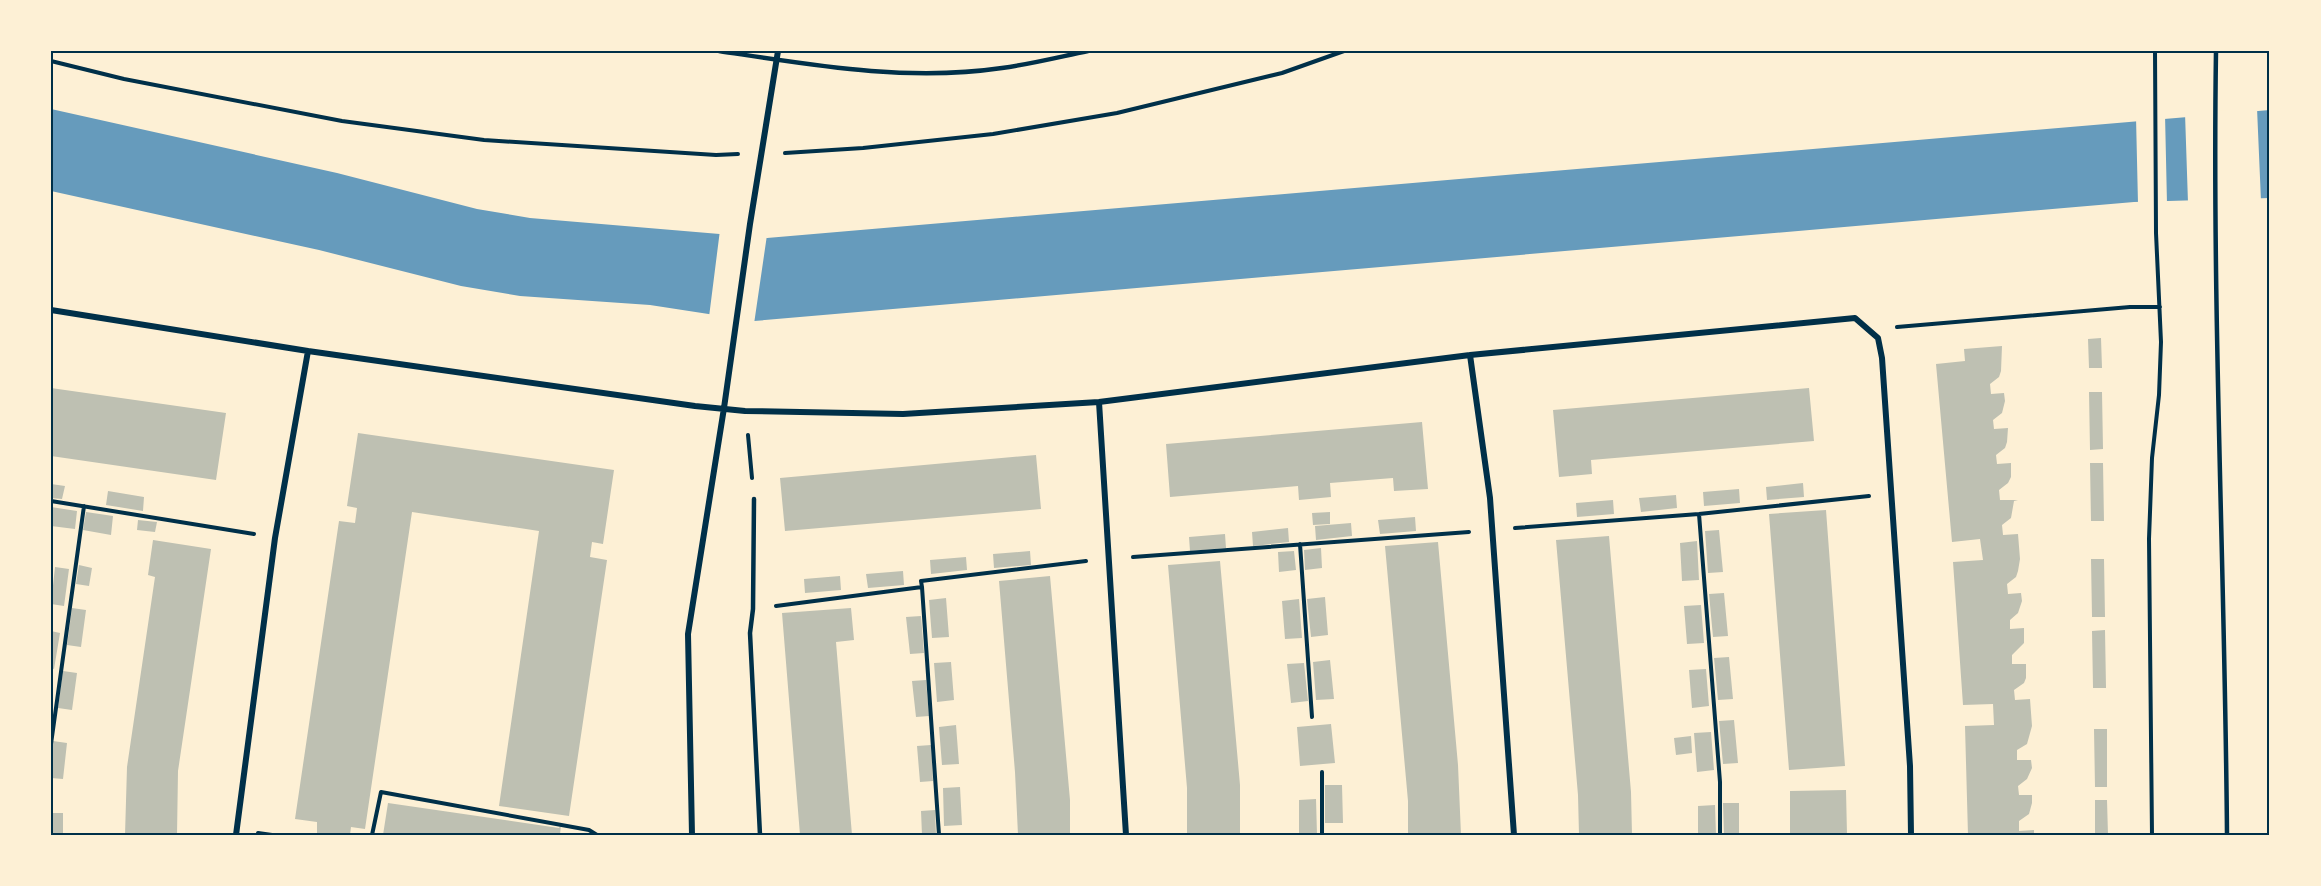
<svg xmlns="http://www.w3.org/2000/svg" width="2321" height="886" font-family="'Sofia Sans Condensed',sans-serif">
  <rect width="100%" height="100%" fill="#fdf0d5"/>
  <path fill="#669bbc" d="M 51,109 L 337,173 L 477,209 L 530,218 L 767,238 L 2270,110 L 2270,198 L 2134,202 L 754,321 L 650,305 L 520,296 L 461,286 L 319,250 L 51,191 Z"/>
  <path fill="#fdf0d5" d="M 2257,108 L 2261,201 L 2188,203 L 2185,113 Z
    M 2165,114 L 2167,204 L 2138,204 L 2136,117 Z
    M 720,230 L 767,235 L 754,324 L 709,317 Z"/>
  <path fill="#bec0b2" d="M 2101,338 L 2102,368 L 2089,368 L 2088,339 Z
    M 2002,346 L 2001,371 L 1999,377 L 1990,384 L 1991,394 L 2004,393 L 2005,401 L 2002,413 L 1993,420 L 1994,429 L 2008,428 L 2007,442 L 2005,448 L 1996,455 L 1997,464 L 2011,463 L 2011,477 L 2008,483 L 1999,490 L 2000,500 L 2018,500 L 2014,501 L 2011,518 L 2002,525 L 2003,535 L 2018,534 L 2020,559 L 2018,571 L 2016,577 L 2007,584 L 2008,594 L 2021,593 L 2022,601 L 2018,613 L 2010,620 L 2010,629 L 2024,628 L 2024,643 L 2012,655 L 2012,664 L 2026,664 L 2026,678 L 2024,683 L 2014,690 L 2015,700 L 2030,699 L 2032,726 L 2027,744 L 2017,750 L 2017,760 L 2031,760 L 2032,768 L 2027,779 L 2018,786 L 2019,795 L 2032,795 L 2032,803 L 2029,814 L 2019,821 L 2019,831 L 2034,830 L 2034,835 L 1968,835 L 1965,726 L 1994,725 L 1993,704 L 1963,705 L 1953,562 L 1983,560 L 1980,539 L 1952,542 L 1936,364 L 1965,361 L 1964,349 Z
    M 51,388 L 226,413 L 216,480 L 51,456 Z
    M 1809,388 L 1814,441 L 1591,460 L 1592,474 L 1559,477 L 1553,410 Z
    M 2089,392 L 2102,392 L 2103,449 L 2090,450 Z
    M 1422,422 L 1428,489 L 1394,491 L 1393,478 L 1330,483 L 1331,497 L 1299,500 L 1298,486 L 1170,497 L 1166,444 Z
    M 358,433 L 614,470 L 603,544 L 592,542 L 590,557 L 607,560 L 569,816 L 499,806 L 539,531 L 412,512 L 365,829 L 351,827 L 350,835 L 317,833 L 317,822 L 295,819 L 339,521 L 355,523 L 357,508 L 347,506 Z
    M 1036,455 L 1041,509 L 785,531 L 780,478 Z
    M 2090,463 L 2103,463 L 2104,521 L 2091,521 Z
    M 1803,483 L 1804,497 L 1767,500 L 1766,487 Z
    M 51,484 L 65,486 L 62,499 L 51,498 Z
    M 1739,489 L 1740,503 L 1704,506 L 1703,492 Z
    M 108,491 L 144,497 L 143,511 L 106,505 Z
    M 1676,495 L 1677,508 L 1641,512 L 1639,498 Z
    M 1613,500 L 1614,514 L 1577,517 L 1576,503 Z
    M 51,507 L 77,511 L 75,529 L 51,526 Z
    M 1826,510 L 1845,766 L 1789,770 L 1769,514 Z
    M 86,512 L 113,516 L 111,535 L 83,530 Z
    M 1330,512 L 1330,524 L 1313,525 L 1312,513 Z
    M 1415,517 L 1416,531 L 1380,534 L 1378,520 Z
    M 138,520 L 157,522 L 155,532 L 137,530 Z
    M 1351,523 L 1352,536 L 1316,540 L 1315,526 Z
    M 1288,528 L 1289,542 L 1253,546 L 1252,532 Z
    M 1719,530 L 1723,572 L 1708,573 L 1705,531 Z
    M 1225,534 L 1226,548 L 1190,551 L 1189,537 Z
    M 1609,536 L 1631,792 L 1632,835 L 1579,835 L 1578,795 L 1556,540 Z
    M 153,540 L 211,549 L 178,771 L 177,835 L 125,835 L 127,767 L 155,577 L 148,575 Z
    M 1697,541 L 1699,580 L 1682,581 L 1680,543 Z
    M 1438,542 L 1458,765 L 1461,835 L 1408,835 L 1408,801 L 1385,546 Z
    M 1321,548 L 1322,568 L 1305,570 L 1304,550 Z
    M 1030,551 L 1031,565 L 994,568 L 993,554 Z
    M 1294,551 L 1296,570 L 1279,572 L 1278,552 Z
    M 966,557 L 967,570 L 931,574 L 930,560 Z
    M 2091,559 L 2104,559 L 2105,617 L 2092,617 Z
    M 1220,561 L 1240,785 L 1240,835 L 1187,835 L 1187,788 L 1168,565 Z
    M 79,565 L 92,568 L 89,586 L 76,584 Z
    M 55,567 L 69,569 L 64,606 L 51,604 Z
    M 903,571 L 904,585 L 868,588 L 866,574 Z
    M 840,576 L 841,590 L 805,593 L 804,579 Z
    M 1050,576 L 1070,800 L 1070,835 L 1018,835 L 1015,772 L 999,581 Z
    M 1724,593 L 1728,636 L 1713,637 L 1709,594 Z
    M 1325,597 L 1328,635 L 1311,637 L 1307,599 Z
    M 946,598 L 949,637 L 932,638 L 929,600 Z
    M 1299,599 L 1302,638 L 1285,639 L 1282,601 Z
    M 1701,605 L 1704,643 L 1687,644 L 1684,606 Z
    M 72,608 L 86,610 L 81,647 L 67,645 Z
    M 851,608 L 854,640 L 836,642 L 852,835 L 800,835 L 782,613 Z
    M 921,616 L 924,653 L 910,654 L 906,617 Z
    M 2105,630 L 2106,688 L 2093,688 L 2092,631 Z
    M 51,631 L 60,633 L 54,669 L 51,668 Z
    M 1729,657 L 1733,699 L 1718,700 L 1714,658 Z
    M 1330,660 L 1334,699 L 1316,700 L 1313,662 Z
    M 951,662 L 954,700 L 937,702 L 934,663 Z
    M 1304,663 L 1308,701 L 1291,703 L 1287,664 Z
    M 1706,669 L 1709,706 L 1692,708 L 1689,670 Z
    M 63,671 L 77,673 L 72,710 L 58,708 Z
    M 926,680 L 929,716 L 916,717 L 912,681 Z
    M 1734,720 L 1738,763 L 1723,764 L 1719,721 Z
    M 1331,724 L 1335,763 L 1300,766 L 1297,727 Z
    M 956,725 L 959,764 L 942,765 L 939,727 Z
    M 2094,729 L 2107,729 L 2107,787 L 2095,787 Z
    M 1711,732 L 1714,770 L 1697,772 L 1694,733 Z
    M 1691,736 L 1692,753 L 1676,755 L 1674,738 Z
    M 53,741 L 67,743 L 63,779 L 51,778 Z
    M 931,745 L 933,781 L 920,782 L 917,746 Z
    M 1325,785 L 1342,785 L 1343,823 L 1325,823 Z
    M 960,787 L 962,825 L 944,826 L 943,788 Z
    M 1846,790 L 1847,835 L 1790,835 L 1790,791 Z
    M 1316,799 L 1317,835 L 1299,835 L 1299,800 Z
    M 2095,800 L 2107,800 L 2108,835 L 2095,835 Z
    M 388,803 L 559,828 L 561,824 L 560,835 L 383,835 Z
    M 1723,803 L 1739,803 L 1739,835 L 1724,835 Z
    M 1715,805 L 1716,835 L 1698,835 L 1698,806 Z
    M 935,810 L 936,835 L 922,835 L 921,811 Z
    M 51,813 L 63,813 L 63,835 L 51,835 Z"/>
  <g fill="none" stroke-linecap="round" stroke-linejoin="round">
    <path stroke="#003049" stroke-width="4" d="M 51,61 L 124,79 L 342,121 L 484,140 L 716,155 L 738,154
      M 785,153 L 863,148 L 993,134 L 1117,113 L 1282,73 L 1344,51
      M 1897,327 L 2130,307 L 2160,307
      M 748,435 L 752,478
      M 51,501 L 254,534
      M 1699,514 L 1720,782 L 1720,835
      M 1515,528 L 1699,514 L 1869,496
      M 1300,544 L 1312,717
      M 1133,557 L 1469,532
      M 922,587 L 939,835
      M 776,606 L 922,587 L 921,581 L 1086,561
      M 51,744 L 84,506
      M 1322,772 L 1322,835
      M 258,833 L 272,835
      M 372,835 L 381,792 L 589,830 L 597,835
      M 2152,835 L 2149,539 L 2152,458 L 2159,395 L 2161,342 L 2156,233 L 2155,51"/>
    <path stroke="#003049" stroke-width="4.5" d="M 719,51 C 812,65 907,82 1002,68 C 1031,64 1059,57 1088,51
      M 2216,51 C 2212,312 2225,574 2227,835
      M 754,499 L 753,609 L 750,633 L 760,835"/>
    <path stroke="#003049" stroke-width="6" d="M 51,310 L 308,351 L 695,406 L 745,411 L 903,414 L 1099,402 L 1470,355 L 1855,318 L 1878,338 L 1882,358 L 1910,766 L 1911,835
      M 1470,355 L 1490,498 L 1514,835
      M 1099,402 L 1126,835
      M 236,835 L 275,538 L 308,351
      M 692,835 L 688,634 L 724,408 L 750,224 L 778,51"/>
  </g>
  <rect width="2321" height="886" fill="none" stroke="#fdf0d5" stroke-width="105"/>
  <rect x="52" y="52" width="2216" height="782" fill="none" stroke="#003049" stroke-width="2"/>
</svg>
